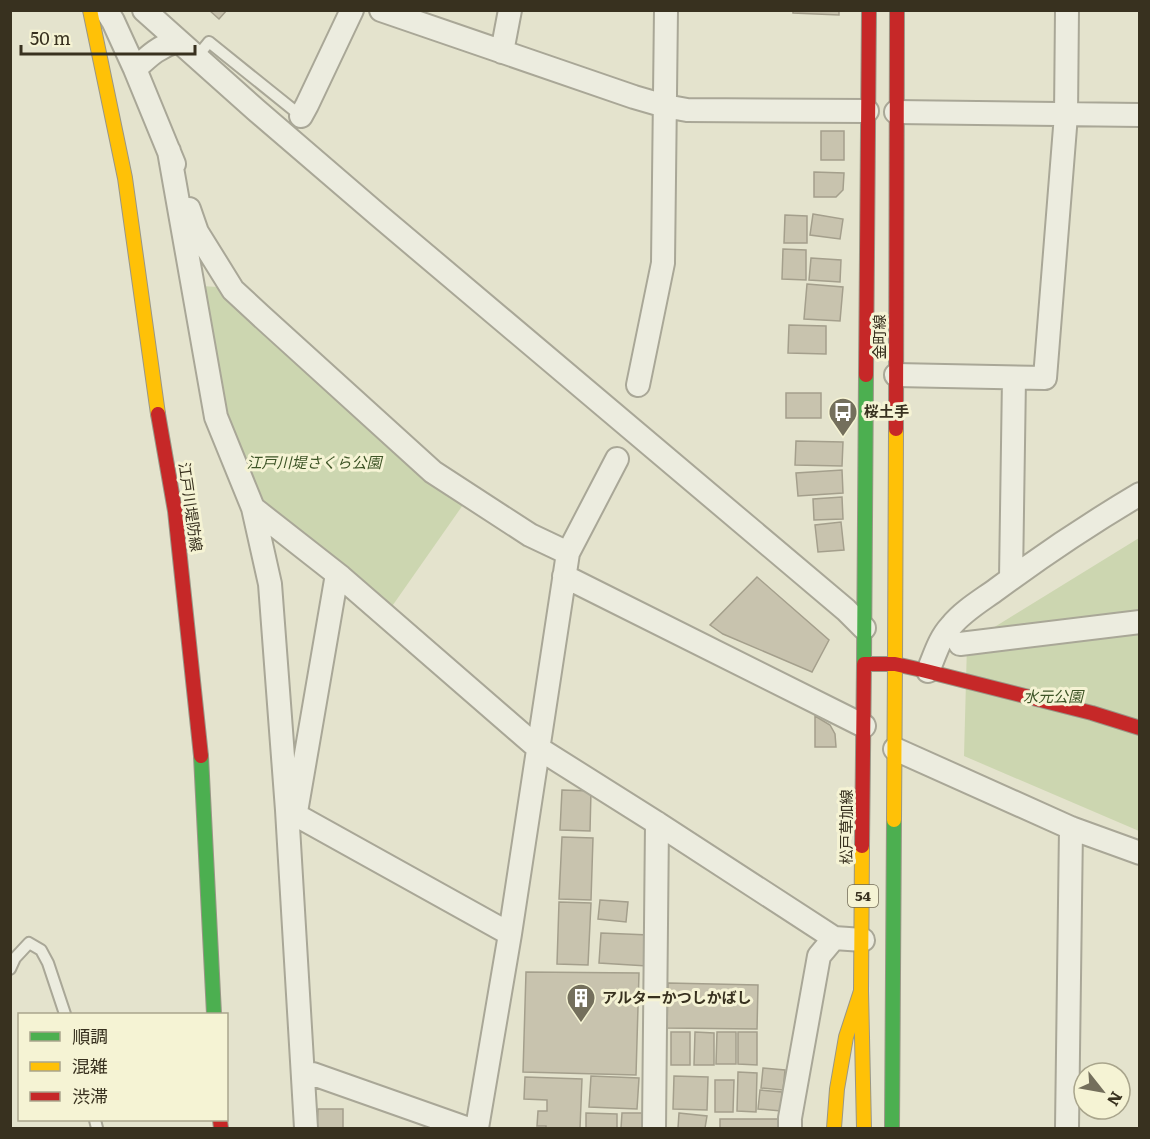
<svg xmlns="http://www.w3.org/2000/svg" width="1150" height="1139" font-family="Literata,'Noto Sans JP',serif">
  <rect width="100%" height="100%" fill="#e4e3cd"/>
  <path fill="#ccd6b0" d="M 201,286 L 218,287 L 465,502 L 388,612 L 261,504 L 224,421 Z
    M 1139,538 L 1139,831 L 964,756 L 967,644 Z"/>
  <path fill="#c8c3ae" stroke="#a49f8c" stroke-width="1.5" d="M 209,10 L 227,10 L 219,19 Z
    M 793,10 L 839,10 L 839,15 L 793,13 Z
    M 821,131 L 844,131 L 844,160 L 821,160 Z
    M 814,172 L 844,173 L 843,190 L 836,197 L 814,197 Z
    M 813,214 L 843,219 L 840,239 L 810,235 Z
    M 785,215 L 807,216 L 807,243 L 784,243 Z
    M 783,249 L 806,250 L 806,280 L 782,279 Z
    M 811,258 L 841,260 L 840,282 L 809,280 Z
    M 807,284 L 843,287 L 840,321 L 804,319 Z
    M 789,325 L 826,326 L 826,354 L 788,353 Z
    M 786,393 L 821,393 L 821,418 L 786,418 Z
    M 796,441 L 843,442 L 842,466 L 795,465 Z
    M 842,470 L 843,493 L 798,496 L 796,473 Z
    M 842,497 L 843,519 L 814,520 L 813,499 Z
    M 841,522 L 844,550 L 818,552 L 815,525 Z
    M 757,577 L 829,640 L 812,672 L 723,634 L 710,625 Z
    M 815,716 L 830,725 L 835,734 L 836,747 L 815,747 Z
    M 562,790 L 591,791 L 590,831 L 560,830 Z
    M 562,837 L 593,838 L 591,900 L 559,899 Z
    M 600,900 L 628,902 L 626,922 L 598,919 Z
    M 559,902 L 591,903 L 588,965 L 557,964 Z
    M 601,933 L 649,935 L 647,966 L 599,963 Z
    M 526,972 L 639,973 L 636,1075 L 523,1072 Z
    M 668,983 L 758,985 L 757,1029 L 667,1028 Z
    M 671,1032 L 690,1032 L 690,1065 L 671,1065 Z
    M 695,1032 L 714,1033 L 714,1065 L 694,1065 Z
    M 717,1032 L 736,1032 L 736,1064 L 716,1064 Z
    M 738,1032 L 757,1032 L 757,1065 L 738,1064 Z
    M 763,1068 L 785,1070 L 783,1090 L 761,1088 Z
    M 738,1072 L 757,1073 L 756,1112 L 737,1111 Z
    M 591,1076 L 639,1078 L 637,1109 L 589,1107 Z
    M 674,1076 L 708,1077 L 707,1110 L 673,1109 Z
    M 525,1077 L 582,1079 L 580,1128 L 546,1128 L 546,1126 L 537,1126 L 538,1111 L 547,1111 L 547,1100 L 524,1099 Z
    M 715,1080 L 734,1080 L 733,1112 L 715,1112 Z
    M 760,1090 L 782,1092 L 781,1111 L 758,1109 Z
    M 318,1109 L 343,1109 L 343,1128 L 317,1128 Z
    M 586,1113 L 617,1114 L 617,1128 L 586,1128 Z
    M 622,1113 L 642,1113 L 642,1128 L 621,1128 Z
    M 679,1113 L 707,1116 L 705,1128 L 678,1128 Z
    M 720,1119 L 780,1119 L 780,1128 L 720,1128 Z"/>
  <g fill="none" stroke-linecap="round" stroke-linejoin="round">
    <g stroke="#a9a797" stroke-width="14">
      <path id="lane" d="M 196,58 L 209,42 L 301,116
        M 10,969 L 15,958 L 29,943 L 41,950 L 48,963 L 65,1014
        M 95,1120 L 97,1128"/>
    </g>
    <g stroke="#a9a797" stroke-width="26">
      <path id="street" d="M 106,10 L 113,21 L 135,69 L 174,164
        M 144,10 L 256,110 L 377,214 L 846,610 L 864,628
        M 381,10 L 634,97 L 665,106 L 687,110 L 867,111
        M 502,52 L 510,10
        M 135,69 C 149,56 158,47 177,41
        M 896,112 L 1140,115
        M 301,116 L 307,105 L 352,10
        M 169,151 L 216,417 L 253,508 L 270,584 L 287,810 L 510,934
        M 189,209 L 197,232 L 233,290 L 260,315 L 433,472 L 530,535 L 568,553
        M 896,375 L 1045,378 L 1066,115 L 1067,10
        M 638,385 L 663,263 L 666,10
        M 253,508 L 341,577 L 538,748 L 657,823 L 834,938 L 863,940
        M 564,576 L 864,726
        M 1011,578 L 1014,378
        M 960,644 L 1140,622
        M 928,671 C 935,655 939,639 951,626 C 963,611 982,600 997,589 C 1043,555 1091,523 1140,494
        M 895,749 L 1071,828 L 1140,853
        M 287,810 L 306,1128
        M 296,812 L 337,574
        M 303,1075 L 313,1074 L 466,1128
        M 477,1128 L 510,934 L 568,553 L 617,459
        M 654,1128 L 657,823
        M 790,1128 L 790,1118 L 819,956 L 834,938
        M 1067,1128 L 1071,828"/>
    </g>
    <g stroke="#999686" stroke-width="16">
      <path id="fast" d="M 864,664 L 866,375
        M 201,756 L 214,1014
        M 892,1128 L 894,820"/>
    </g>
    <g stroke="#999686" stroke-width="16">
      <path id="slow" d="M 90,10 L 125,178 L 158,414
        M 895,664 L 896,429
        M 894,820 L 895,664
        M 862,846 L 861,991 L 864,1128
        M 834,1128 L 837,1089 L 846,1037 L 861,991"/>
    </g>
    <g stroke="#999686" stroke-width="16">
      <path id="jam" d="M 866,375 L 869,10
        M 158,414 L 175,511 L 201,756
        M 896,429 L 897,10
        M 862,846 L 864,664 L 895,664 L 922,670 L 1092,713 L 1140,728
        M 220,1120 L 221,1128"/>
    </g>
    <use href="#lane" stroke="#ececdf" stroke-width="10"/>
    <use href="#street" stroke="#ececdf" stroke-width="22"/>
    <use href="#fast" stroke="#4caf50" stroke-width="14"/>
    <use href="#slow" stroke="#ffc107" stroke-width="14"/>
    <use href="#jam" stroke="#c62828" stroke-width="14"/>
  </g>
  <defs>
    <g id="bus-pin" transform="scale(1.5)"><path d="M0 17L-7.5 6A9.5 9.5 0 1 1 7.5 6Z" fill="#746f5c" stroke="#f5f3d4"/><path d="M-5-6H5V4H4V6H2V4H-2V6H-4V4H-5ZM-3.5-4V0h7V-4ZM-3.5 1.2v1.5H-2V1.2ZM2 1.2v1.5H3.5V1.2Z" fill="#fff"/></g>
    <g id="building-pin" transform="scale(1.5)"><path d="M0 17L-7.5 6A9.5 9.5 0 1 1 7.5 6Z" fill="#746f5c" stroke="#f5f3d4"/><path d="M-4-6H4V6H1V3H-1V6H-4ZM-2.5-4.3h1.7v1.8h-1.7ZM.8-4.3h1.7v1.8H.8ZM-2.5-1h1.7V.8h-1.7ZM.8-1h1.7V.8H.8Z" fill="#fff"/></g>
  </defs>
  <g fill-rule="evenodd">
    <use href="#bus-pin" x="843" y="412"/>
    <use href="#building-pin" x="581" y="998"/>
  </g>
  <g text-anchor="middle" stroke-width="6" stroke-linejoin="round" paint-order="stroke">
    <rect fill="#f5f3d4" stroke="#716b55" stroke-width="1.5" x="848" y="885" width="30" height="22" rx="4.5"/>
    <g font-size="14" font-weight="bold" fill="#38311f">
      <text x="863" y="901">54</text>
    </g>
    <g font-size="15" fill="#38311f" stroke="#f5f3d4">
      <text transform="translate(880 337) rotate(-90)" y="5">金町線</text>
      <text transform="translate(190 507) rotate(82)" y="5">江戸川堤防線</text>
      <text transform="translate(847 827) rotate(-90)" y="5">松戸草加線</text>
    </g>
    <g font-size="15" font-weight="bold" fill="#38311f" stroke="#f5f3d4" text-anchor="start">
      <text x="864" y="417">桜土手</text>
      <text x="602" y="1003">アルターかつしかばし</text>
    </g>
    <g font-size="15" font-style="italic" fill="#3d5426" stroke="#f5f3d4">
      <text x="314" y="468">江戸川堤さくら公園</text>
      <text x="1053" y="702">水元公園</text>
    </g>
  </g>
  <rect width="1150" height="1139" fill="none" stroke="#38311f" stroke-width="24"/>
  <rect x="18" y="1013" width="210" height="108" fill="#f5f3d4" stroke="#a9a58c" stroke-width="1.5"/>
  <rect x="30" y="1032" width="30" height="9" fill="#4caf50" stroke="#a9a58c" stroke-width="1.5"/>
  <text x="72" y="1043" font-size="18" fill="#38311f">順調</text>
  <rect x="30" y="1062" width="30" height="9" fill="#ffc107" stroke="#a9a58c" stroke-width="1.5"/>
  <text x="72" y="1073" font-size="18" fill="#38311f">混雑</text>
  <rect x="30" y="1092" width="30" height="9" fill="#c62828" stroke="#a9a58c" stroke-width="1.5"/>
  <text x="72" y="1103" font-size="18" fill="#38311f">渋滞</text>
  <g transform="translate(1102 1091) rotate(121)"><circle r="28" fill="#f5f3d4" stroke="#a9a58c" stroke-width="1.5"/>
  <path d="M0-4.5L10 22L0 15L-10 22Z" fill="#746f5c"/>
  <text y="-9" font-size="16" font-weight="bold" text-anchor="middle" fill="#38311f">N</text>
  </g>
  <path d="M21 45v9h174v-9" fill="none" stroke="#38311f" stroke-width="3"/>
  <text x="30" y="45" font-size="18" fill="#38311f" stroke="#f5f3d4" stroke-width="4.5" paint-order="stroke">50 m</text>
</svg>
